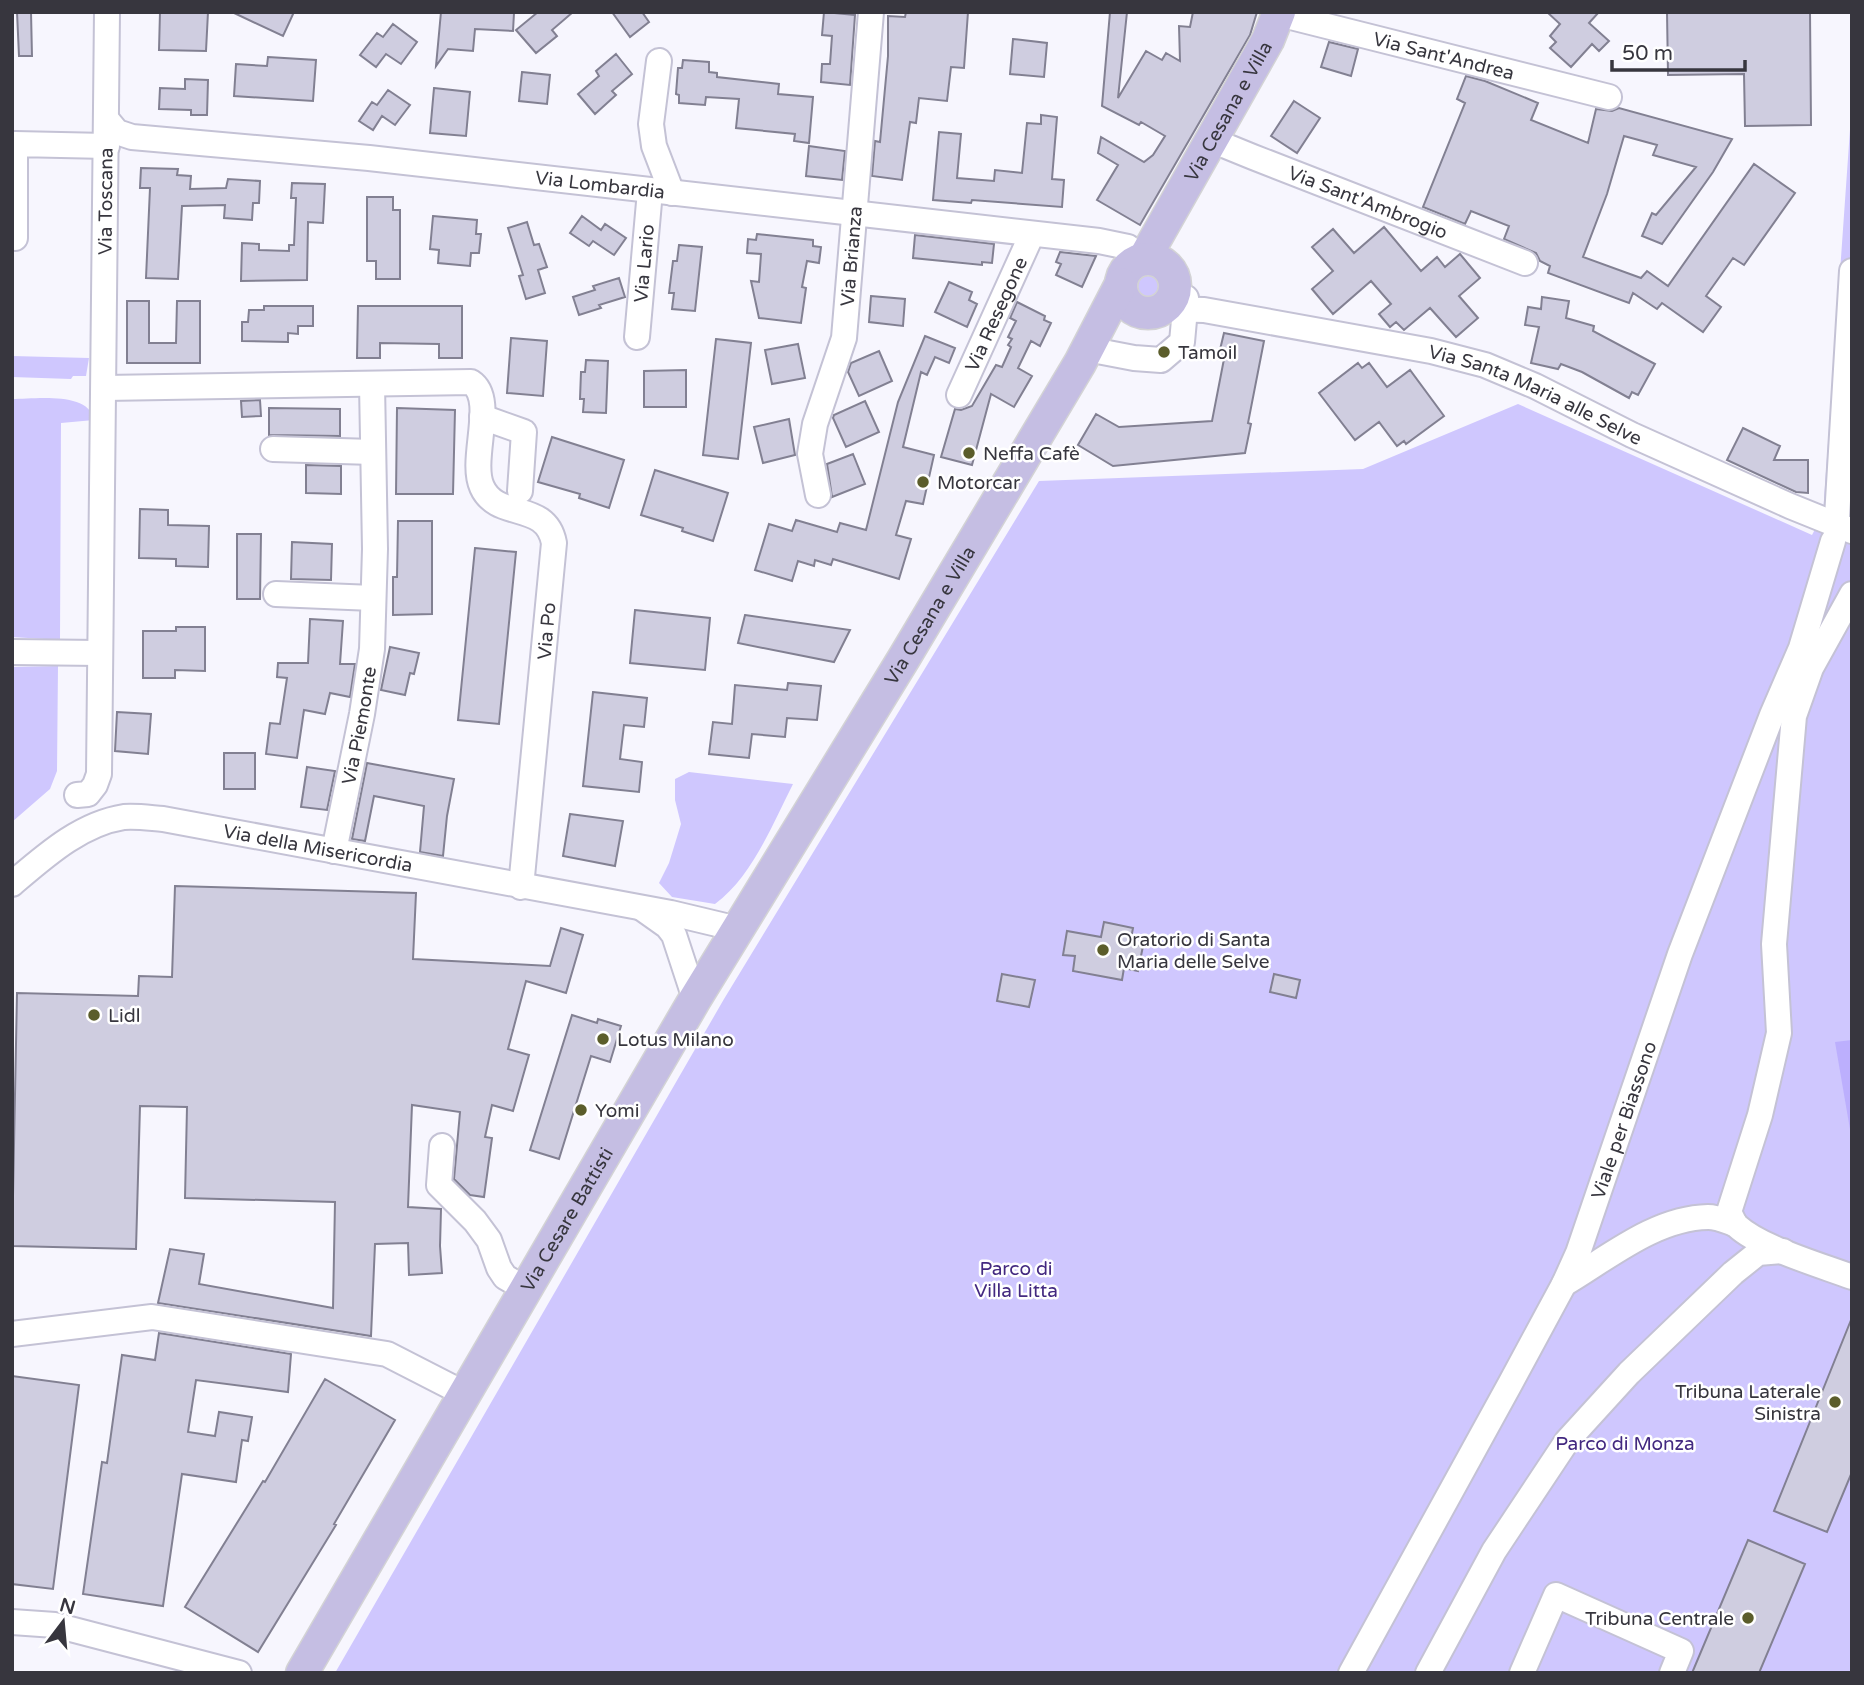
<svg xmlns="http://www.w3.org/2000/svg" width="1864" height="1685" font-family="'Varela Round',sans-serif">
  <rect width="100%" height="100%" fill="#f7f6fe"/>
  <path fill="#cfc7fe" d="M 1852,101 L 1852,1673 L 335,1673 L 724,999 L 1039,481 L 1363,469 L 1518,404 L 1812,535 L 1823,514 Z
    M1133 284a15 15 0 1 1 30 0a15 15 0 1 1-30 0Z
    M 12,356 L 89,358 L 86,376 L 73,376 L 71,379 L 12,377 Z
    M 12,399 C 35,399 89,391 94,420 L 61,423 L 60,640 L 12,637 Z
    M 58,666 L 57,771 L 50,789 L 12,822 L 12,667 Z
    M 689,772 L 793,784 C 772,825 752,877 715,904 L 672,897 L 659,883 L 669,863 L 681,824 L 675,800 L 675,779 Z"/>
  <path fill="#bcaffd" d="M 1852,1040 L 1852,1141 L 1835,1042 Z"/>
  <path fill="#cfcde0" stroke="#828092" stroke-width="2" d="M 17,12 L 31,12 L 32,56 L 19,56 Z
    M 160,12 L 208,12 L 206,51 L 159,50 Z
    M 232,12 L 294,12 L 283,36 Z
    M 441,12 L 514,13 L 513,31 L 475,29 L 473,51 L 448,49 L 436,66 Z
    M 538,12 L 573,12 L 552,30 L 557,36 L 536,53 L 516,30 Z
    M 612,12 L 642,12 L 649,22 L 630,37 Z
    M 824,12 L 855,15 L 850,85 L 821,82 L 822,64 L 830,64 L 832,36 L 822,35 Z
    M 906,12 L 968,12 L 964,68 L 951,67 L 947,101 L 919,98 L 916,123 L 910,122 L 902,180 L 872,176 L 875,141 L 880,142 L 888,56 L 888,16 L 905,17 Z
    M 1110,12 L 1127,12 L 1118,98 L 1146,51 L 1162,60 L 1166,53 L 1180,61 L 1179,26 L 1190,27 L 1193,12 L 1257,12 L 1250,35 L 1140,225 L 1097,200 L 1118,165 L 1098,153 L 1101,137 L 1144,162 L 1153,155 L 1165,136 L 1141,122 L 1139,125 L 1102,106 Z
    M 1547,12 L 1599,12 L 1589,23 L 1609,41 L 1599,51 L 1592,44 L 1571,67 L 1550,48 L 1556,42 L 1550,36 L 1560,24 Z
    M 1667,12 L 1810,12 L 1811,125 L 1745,126 L 1744,74 L 1668,75 Z
    M 393,24 L 417,42 L 401,64 L 386,54 L 376,67 L 360,55 L 377,33 L 383,37 Z
    M 1013,39 L 1047,43 L 1044,77 L 1010,74 Z
    M 1329,42 L 1358,49 L 1351,76 L 1321,67 Z
    M 616,54 L 632,74 L 612,91 L 616,95 L 595,114 L 578,94 L 599,76 L 596,71 Z
    M 268,57 L 316,60 L 313,101 L 234,96 L 236,64 L 267,66 Z
    M 683,60 L 709,62 L 709,72 L 717,73 L 717,77 L 779,84 L 778,94 L 813,97 L 809,143 L 794,141 L 795,134 L 736,128 L 739,99 L 706,97 L 705,105 L 679,103 L 679,95 L 676,94 L 678,68 L 682,68 Z
    M 522,72 L 550,75 L 547,104 L 519,101 Z
    M 1466,76 L 1485,81 L 1538,103 L 1531,120 L 1588,143 L 1596,109 L 1612,111 L 1619,108 L 1732,139 L 1713,172 L 1662,244 L 1642,236 L 1652,213 L 1656,215 L 1696,167 L 1653,155 L 1657,145 L 1624,136 L 1607,194 L 1583,257 L 1641,278 L 1647,271 L 1668,286 L 1754,164 L 1795,193 L 1744,265 L 1733,258 L 1706,296 L 1721,307 L 1703,332 L 1662,303 L 1657,309 L 1633,293 L 1629,303 L 1548,273 L 1550,266 L 1540,261 L 1536,253 L 1504,239 L 1509,226 L 1471,211 L 1465,224 L 1423,207 L 1465,103 L 1457,99 Z
    M 185,79 L 208,80 L 207,115 L 191,115 L 191,110 L 159,109 L 160,88 L 185,89 Z
    M 434,88 L 470,92 L 466,136 L 430,133 Z
    M 388,90 L 410,105 L 395,125 L 382,116 L 373,130 L 359,121 L 372,102 L 377,105 Z
    M 1294,101 L 1320,118 L 1297,153 L 1271,136 Z
    M 1041,115 L 1057,117 L 1052,179 L 1064,180 L 1062,207 L 972,200 L 971,203 L 933,200 L 939,132 L 961,134 L 957,178 L 994,181 L 995,170 L 1022,173 L 1027,123 L 1041,124 Z
    M 809,146 L 845,151 L 842,180 L 806,176 Z
    M 141,168 L 178,169 L 177,175 L 191,176 L 190,189 L 226,188 L 228,179 L 260,181 L 259,203 L 253,203 L 252,220 L 224,218 L 225,205 L 182,206 L 178,279 L 146,278 L 150,188 L 140,188 Z
    M 292,183 L 325,184 L 323,223 L 308,222 L 307,280 L 241,281 L 242,243 L 259,244 L 259,250 L 289,251 L 289,245 L 294,245 L 296,198 L 291,198 Z
    M 367,197 L 393,197 L 393,210 L 400,210 L 400,279 L 376,279 L 376,261 L 367,261 Z
    M 433,216 L 477,220 L 476,234 L 481,234 L 479,253 L 471,253 L 470,266 L 438,263 L 439,250 L 430,249 Z
    M 582,216 L 601,230 L 605,224 L 626,238 L 614,255 L 593,241 L 589,246 L 570,233 Z
    M 527,222 L 534,245 L 539,244 L 547,267 L 538,270 L 545,293 L 526,299 L 519,276 L 523,275 L 508,228 Z
    M 1384,227 L 1421,271 L 1437,257 L 1445,267 L 1460,254 L 1480,278 L 1459,296 L 1478,318 L 1456,337 L 1430,308 L 1404,330 L 1396,322 L 1390,327 L 1379,314 L 1391,304 L 1371,281 L 1333,314 L 1312,289 L 1333,271 L 1312,247 L 1333,229 L 1354,253 Z
    M 757,234 L 813,240 L 813,246 L 821,247 L 819,263 L 807,261 L 802,287 L 806,288 L 801,323 L 759,318 L 751,281 L 759,282 L 761,254 L 747,253 L 748,239 L 756,240 Z
    M 915,235 L 994,244 L 992,263 L 982,262 L 982,265 L 913,258 Z
    M 679,245 L 702,247 L 695,311 L 672,309 L 674,293 L 669,293 L 673,261 L 677,261 Z
    M 1060,252 L 1096,256 L 1082,287 L 1056,275 L 1061,264 L 1056,262 Z
    M 619,278 L 625,297 L 599,305 L 601,308 L 579,315 L 573,297 L 595,290 L 593,286 Z
    M 949,282 L 972,292 L 969,300 L 977,304 L 967,327 L 935,312 Z
    M 871,296 L 905,299 L 903,326 L 869,322 Z
    M 1542,297 L 1569,301 L 1566,318 L 1594,326 L 1593,331 L 1655,364 L 1638,395 L 1632,392 L 1629,398 L 1582,372 L 1561,364 L 1558,369 L 1531,363 L 1539,327 L 1525,325 L 1528,307 L 1541,309 Z
    M 127,301 L 149,301 L 149,343 L 176,343 L 177,301 L 200,301 L 200,363 L 127,363 Z
    M 1017,302 L 1045,316 L 1044,320 L 1051,323 L 1040,346 L 1031,341 L 1018,368 L 1032,376 L 1014,407 L 991,394 L 972,465 L 941,457 L 955,409 L 961,410 L 972,406 L 996,365 L 1002,367 L 1011,347 L 1008,345 L 1012,339 L 1008,337 L 1016,321 L 1010,318 Z
    M 264,306 L 313,306 L 313,326 L 298,326 L 298,334 L 288,333 L 288,342 L 242,341 L 242,322 L 248,322 L 249,310 L 264,310 Z
    M 358,306 L 462,306 L 462,358 L 439,358 L 439,344 L 380,343 L 380,358 L 357,358 Z
    M 1224,333 L 1264,341 L 1248,423 L 1251,424 L 1245,453 L 1113,466 L 1078,445 L 1096,414 L 1119,427 L 1212,421 L 1224,359 L 1218,358 Z
    M 925,336 L 955,348 L 949,363 L 935,357 L 927,375 L 921,372 L 903,447 L 934,455 L 923,504 L 906,501 L 896,535 L 911,539 L 899,579 L 833,559 L 831,565 L 815,560 L 814,566 L 798,561 L 792,581 L 755,570 L 769,524 L 792,531 L 796,520 L 837,532 L 840,523 L 866,530 L 898,402 Z
    M 511,338 L 547,341 L 543,396 L 507,393 Z
    M 716,339 L 751,343 L 738,459 L 703,455 Z
    M 798,344 L 805,378 L 772,384 L 765,350 Z
    M 879,351 L 892,381 L 859,396 L 848,372 L 851,363 Z
    M 586,360 L 608,361 L 606,413 L 583,412 L 584,399 L 580,399 L 581,372 L 585,372 Z
    M 1358,363 L 1362,368 L 1369,363 L 1387,387 L 1410,370 L 1444,416 L 1406,444 L 1404,441 L 1397,446 L 1379,422 L 1355,440 L 1319,393 Z
    M 686,370 L 686,407 L 644,407 L 644,371 Z
    M 260,400 L 261,416 L 242,417 L 241,401 Z
    M 865,401 L 879,432 L 846,447 L 833,418 L 834,415 Z
    M 269,408 L 340,409 L 340,436 L 269,435 Z
    M 397,408 L 455,410 L 453,494 L 396,494 Z
    M 789,419 L 795,455 L 763,463 L 754,427 Z
    M 1743,428 L 1780,446 L 1774,460 L 1808,460 L 1808,493 L 1796,492 L 1727,460 Z
    M 552,437 L 624,460 L 609,508 L 579,498 L 580,494 L 538,482 Z
    M 853,454 L 865,484 L 832,497 L 827,464 Z
    M 306,465 L 341,466 L 341,494 L 306,493 Z
    M 655,470 L 728,493 L 713,541 L 682,531 L 683,528 L 641,515 Z
    M 140,509 L 168,510 L 168,525 L 209,526 L 208,567 L 176,566 L 176,559 L 139,558 Z
    M 398,521 L 432,521 L 432,614 L 393,615 L 393,577 L 397,577 Z
    M 237,534 L 261,534 L 260,599 L 237,599 Z
    M 292,542 L 332,544 L 331,580 L 291,579 Z
    M 475,548 L 516,552 L 499,724 L 458,720 Z
    M 635,610 L 710,618 L 705,670 L 630,663 Z
    M 745,615 L 850,630 L 834,662 L 738,643 Z
    M 310,619 L 343,621 L 340,664 L 355,664 L 350,697 L 330,693 L 325,714 L 304,710 L 297,758 L 266,754 L 270,723 L 280,724 L 287,678 L 277,677 L 278,663 L 308,663 Z
    M 176,627 L 205,627 L 205,671 L 175,670 L 175,678 L 143,678 L 143,631 L 176,631 Z
    M 390,647 L 419,653 L 414,674 L 410,673 L 405,695 L 381,690 Z
    M 788,683 L 821,686 L 817,720 L 787,718 L 785,737 L 752,734 L 749,758 L 709,754 L 713,722 L 732,724 L 735,685 L 787,690 Z
    M 593,692 L 647,698 L 644,727 L 624,725 L 620,759 L 642,762 L 639,792 L 583,786 Z
    M 117,712 L 151,714 L 148,754 L 115,751 Z
    M 224,753 L 255,753 L 255,789 L 224,789 Z
    M 367,763 L 454,779 L 447,816 L 443,856 L 420,852 L 424,806 L 374,796 L 365,841 L 352,839 Z
    M 307,767 L 335,771 L 327,810 L 301,807 Z
    M 570,814 L 623,821 L 615,866 L 563,856 Z
    M 175,886 L 416,893 L 413,959 L 550,966 L 561,928 L 583,935 L 566,993 L 526,981 L 508,1049 L 529,1055 L 513,1111 L 492,1105 L 485,1137 L 492,1138 L 484,1197 L 470,1195 L 454,1179 L 460,1112 L 412,1105 L 408,1207 L 441,1209 L 440,1246 L 442,1273 L 409,1275 L 408,1243 L 375,1244 L 371,1336 L 158,1303 L 170,1249 L 204,1254 L 199,1284 L 333,1308 L 335,1202 L 185,1198 L 187,1107 L 140,1106 L 136,1249 L 12,1246 L 17,993 L 138,996 L 139,976 L 172,977 Z
    M 1104,922 L 1133,928 L 1130,944 L 1143,946 L 1138,971 L 1124,968 L 1122,980 L 1073,971 L 1075,956 L 1063,955 L 1067,931 L 1101,937 Z
    M 1002,974 L 1035,980 L 1029,1007 L 997,1001 Z
    M 1274,974 L 1300,980 L 1296,998 L 1270,992 Z
    M 572,1015 L 597,1023 L 598,1019 L 621,1026 L 610,1062 L 591,1056 L 559,1159 L 530,1150 Z
    M 1851,1320 L 1852,1472 L 1827,1532 L 1774,1511 Z
    M 159,1333 L 291,1354 L 288,1392 L 196,1380 L 188,1432 L 215,1436 L 219,1412 L 252,1417 L 248,1441 L 242,1440 L 236,1482 L 182,1474 L 163,1606 L 83,1594 L 102,1462 L 107,1463 L 122,1355 L 155,1360 Z
    M 12,1376 L 79,1385 L 53,1589 L 12,1584 Z
    M 325,1379 L 395,1420 L 334,1524 L 336,1525 L 258,1652 L 185,1607 L 263,1481 L 265,1482 Z
    M 1748,1540 L 1805,1564 L 1759,1673 L 1692,1673 Z"/>
  <g fill="none" stroke-linecap="round" stroke-linejoin="round">
    <g stroke="#c4c2d5" stroke-width="28">
      <g id="minor">
        <path id="s1" d="M 1279,14 L 1609,97"/>
        <path d="M 659,61 L 651,124 L 654,146 L 672,193"/>
        <path id="s2" d="M 107,120 L 117,132 L 132,137 L 369,158 L 1099,241 L 1128,247 L 1144,259"/>
        <path id="s3" d="M 1213,138 L 1226,146 L 1253,157 L 1525,263"/>
        <path d="M 15,238 L 15,144 L 107,146"/>
        <path id="s4" d="M 1161,309 L 1204,310 L 1431,351 L 1485,365 L 1535,386 L 1632,435 L 1790,506 L 1852,531"/>
        <path id="s5" d="M 637,337 L 650,191"/>
        <path d="M 1087,349 L 1134,358 L 1161,360 L 1182,342 L 1186,298"/>
        <path d="M 105,388 L 471,382 C 497,399 469,459 482,487 C 497,521 546,500 554,543 L 521,887"/>
        <path id="s6" d="M 959,395 L 1032,234"/>
        <path d="M 482,417 L 524,432 L 520,491"/>
        <path d="M 273,449 L 373,452"/>
        <path id="s7" d="M 818,495 L 810,454 L 815,424 L 844,338 L 871,12"/>
        <path d="M 1837,517 L 1852,271"/>
        <path d="M 276,594 L 373,598"/>
        <path d="M 1852,594 L 1811,668 L 1794,716 L 1774,944 L 1779,1033 L 1760,1115 L 1729,1212 C 1732,1217 1733,1222 1737,1226 C 1761,1248 1820,1265 1852,1277"/>
        <path d="M 12,652 L 100,653"/>
        <path id="s8" d="M 77,795 L 88,794 L 95,785 L 99,774 L 107,12"/>
        <path id="s9" d="M 334,851 L 362,714 L 372,649 L 375,549 L 372,384"/>
        <path id="s10" d="M 12,884 C 45,856 80,824 124,817 C 137,816 150,818 163,819 L 671,913 L 738,929"/>
        <path d="M 643,909 L 667,926 L 674,935 L 695,999"/>
        <path d="M 442,1146 L 439,1185 L 475,1221 L 489,1240 L 499,1268 L 505,1277 L 526,1289"/>
        <path d="M 1564,1284 C 1608,1258 1655,1218 1708,1217 C 1717,1217 1726,1221 1735,1224"/>
        <path d="M 12,1334 L 152,1317 L 387,1354 L 465,1394"/>
        <path d="M 12,1622 L 55,1625 L 239,1673"/>
        <path id="s11" d="M 1351,1673 L 1510,1384 L 1564,1284 L 1578,1253 L 1680,954 L 1772,715 L 1801,648 L 1833,541"/>
        <path d="M 1428,1673 L 1494,1551 L 1567,1441 L 1629,1373 L 1733,1273 L 1758,1253 L 1783,1251"/>
        <path d="M 1522,1673 L 1556,1595 L 1681,1651 L 1672,1673"/>
      </g>
    </g>
    <g stroke="#d3d3d5" stroke-width="35">
      <g id="major">
        <path id="s12" d="M 1144,259 L 1268,40 L 1279,12"/>
        <circle cx="1148" cy="286" r="27"/>
        <path id="s13" d="M 302,1673 L 695,999 L 904,658 L 1080,363 L 1121,284"/>
      </g>
    </g>
    <use href="#minor" stroke="#fff" stroke-width="24"/>
    <use href="#major" stroke="#c5bee3" stroke-width="32"/>
  </g>
  <g fill="#5b5d2b" stroke="#fff" stroke-width="2.5">
    <circle cx="1164" cy="352" r="7"/>
    <circle cx="969" cy="453" r="7"/>
    <circle cx="923" cy="482" r="7"/>
    <circle cx="1103" cy="950" r="7"/>
    <circle cx="94" cy="1015" r="7"/>
    <circle cx="603" cy="1039" r="7"/>
    <circle cx="581" cy="1110" r="7"/>
    <circle cx="1835" cy="1402" r="7"/>
    <circle cx="1748" cy="1618" r="7"/>
  </g>
  <g text-anchor="middle" stroke-width="5" stroke-linejoin="round" paint-order="stroke">
    <g font-size="19" fill="#37363e" stroke="#fff">
      <text dy="7" stroke="none"><textPath href="#s1" startOffset="170">Via Sant'Andrea</textPath></text>
      <text dy="7" stroke="none"><textPath href="#s12" startOffset="170">Via Cesana e Villa</textPath></text>
      <text dy="7" stroke="none"><textPath href="#s2" startOffset="502">Via Lombardia</textPath></text>
      <text dy="7" stroke="none"><textPath href="#s8" startOffset="607">Via Toscana</textPath></text>
      <text dy="7" stroke="none"><textPath href="#s3" startOffset="168">Via Sant'Ambrogio</textPath></text>
      <text dy="7" stroke="none"><textPath href="#s7" startOffset="245">Via Brianza</textPath></text>
      <text dy="7" stroke="none"><textPath href="#s5" startOffset="74">Via Lario</textPath></text>
      <text dy="7" stroke="none"><textPath href="#s6" startOffset="89">Via Resegone</textPath></text>
      <text dy="7" stroke="none"><textPath href="#s4" startOffset="387">Via Santa Maria alle Selve</textPath></text>
      <text dy="7" stroke="none"><textPath href="#s13" startOffset="1230">Via Cesana e Villa</textPath></text>
      <text transform="translate(546 631) rotate(-85)" y="7">Via Po</text>
      <text dy="7" stroke="none"><textPath href="#s9" startOffset="128">Via Piemonte</textPath></text>
      <text dy="7" stroke="none"><textPath href="#s10" startOffset="329">Via della Misericordia</textPath></text>
      <text dy="7" stroke="none"><textPath href="#s11" startOffset="618">Viale per Biassono</textPath></text>
      <text dy="7" stroke="none"><textPath href="#s13" startOffset="525">Via Cesare Battisti</textPath></text>
    </g>
    <g font-size="19" fill="#37363e" stroke="#fff" text-anchor="start">
      <text x="1178" y="359">Tamoil</text>
      <text x="983" y="460">Neffa Cafè</text>
      <text x="937" y="489">Motorcar</text>
      <text x="1117" y="946">Oratorio di Santa<tspan x="1117" dy="22">Maria delle Selve</tspan></text>
      <text x="108" y="1022">Lidl</text>
      <text x="617" y="1046">Lotus Milano</text>
      <text x="595" y="1117">Yomi</text>
      <text x="1821" y="1398" text-anchor="end">Tribuna Laterale<tspan x="1821" dy="22">Sinistra</tspan></text>
      <text x="1734" y="1625" text-anchor="end">Tribuna Centrale</text>
    </g>
    <g font-size="19" fill="#432980" stroke="#fff">
      <text x="1016" y="1275">Parco di<tspan x="1016" dy="22">Villa Litta</tspan></text>
      <text x="1625" y="1450">Parco di Monza</text>
    </g>
  </g>
  <rect width="1864" height="1685" fill="none" stroke="#37363e" stroke-width="28"/>
  <g transform="translate(63 1622) rotate(16)" stroke="#ffffff" stroke-width="5" paint-order="stroke">
  <path d="M0-5L12 26L0 18L-12 26Z" fill="#37363e"/>
  <text y="-10" font-size="19" font-weight="bold" text-anchor="middle" fill="#37363e">N</text>
  </g>
  <path d="M1612 60v10h133v-10" fill="none" stroke="#37363e" stroke-width="3.5"/>
  <text x="1622" y="60" font-size="21" fill="#37363e" stroke="#ffffff" stroke-width="5" paint-order="stroke">50 m</text>
</svg>
